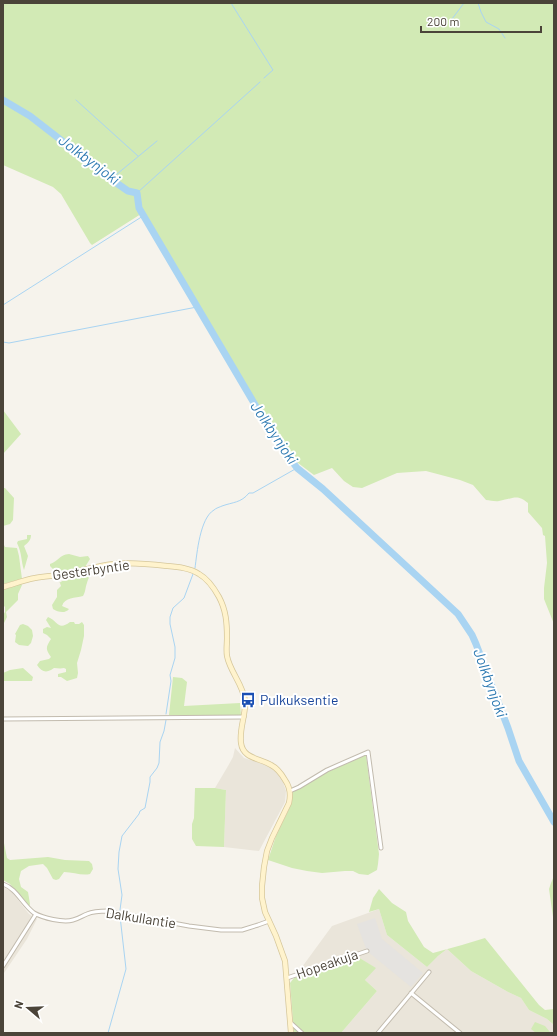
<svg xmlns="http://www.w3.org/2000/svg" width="557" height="1036" font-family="Barlow,sans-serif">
  <rect width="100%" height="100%" fill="#f6f3ec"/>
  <path fill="#eae5da" d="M 235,748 L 244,758 L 269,766 L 277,773 L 283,782 L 286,791 L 285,802 L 259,851 L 224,847 L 226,790 L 215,788 L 228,766 L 233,757 Z
    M 3,887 L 11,891 L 29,914 L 37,919 L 27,939 L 4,973 L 3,977 Z
    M 379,909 L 387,935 L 427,967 L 438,956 L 447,949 L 471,971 L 508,992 L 521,998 L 529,1010 L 547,1019 L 554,1025 L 554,1033 L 341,1033 L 377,991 L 365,980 L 375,968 L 358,957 L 294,978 L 332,926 Z"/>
  <path fill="#d2eab5" d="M 3,3 L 554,3 L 554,624 L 544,599 L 544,588 L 547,563 L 545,536 L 543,535 L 542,528 L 528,512 L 528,503 C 517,493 512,499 499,501 C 495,502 490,500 486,500 L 473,485 L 460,480 L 426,471 L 397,473 L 362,488 L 353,487 L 344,481 L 332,468 L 314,475 L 298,463 L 278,441 L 196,300 L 141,214 L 92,245 L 90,243 L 61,194 L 53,187 L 3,165 Z
    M 3,410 L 21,434 L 3,454 Z
    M 3,488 L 5,488 L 14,498 L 13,520 L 10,524 L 3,526 Z
    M 27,535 L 31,535 C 31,540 28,543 24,546 L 28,556 L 24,570 C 21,561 22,553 17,543 L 18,541 L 27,539 Z
    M 3,543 L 5,547 L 17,548 L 19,556 L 22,579 L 3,584 Z
    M 69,554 L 80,557 L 88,556 L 90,559 L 85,567 L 65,572 L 56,572 L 50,566 L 50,564 C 59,561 59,555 69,554 Z
    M 88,572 L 90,572 C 90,577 88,579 87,583 C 85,588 86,591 83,596 C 75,598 65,597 62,606 L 69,609 C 65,614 58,612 53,609 L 52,605 L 57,597 L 57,590 L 61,586 L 60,583 L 59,583 L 69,577 L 75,576 L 79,573 Z
    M 21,584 L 22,585 L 18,594 L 18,600 L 6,612 L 7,617 L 3,625 L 3,615 L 5,612 L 5,607 L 3,605 L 3,589 Z
    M 48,617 C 58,621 58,631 70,622 L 74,622 L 75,624 L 79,624 L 82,622 L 84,625 L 84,636 L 81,650 L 77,663 L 78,673 L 77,678 L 67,681 L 61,677 L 58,677 L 58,674 L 66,672 L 66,669 L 64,668 C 60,669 57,668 54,668 C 53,669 52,669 51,670 C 45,673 41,671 37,665 L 40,661 L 49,659 L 51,657 C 45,649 46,647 51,639 L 47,635 L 43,633 L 43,629 L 47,627 L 51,628 L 46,620 Z
    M 23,624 L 28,626 L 32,630 L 33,636 L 31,643 L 28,646 L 19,645 L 15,642 L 16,635 L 15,634 L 20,625 Z
    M 23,668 L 33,677 L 32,681 L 3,681 L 3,673 L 10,670 Z
    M 173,677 L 182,678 L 187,682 L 184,706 L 240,703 L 241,716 L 169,715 Z
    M 366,755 L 379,854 L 378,864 L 377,870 L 368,875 L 359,874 L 353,871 L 345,871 L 322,873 L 307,871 L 292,868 L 268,860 L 276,836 L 289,809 L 293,792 L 325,773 Z
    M 195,788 L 215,788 L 226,790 L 224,847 L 196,846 L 192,839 L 192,824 L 194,818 Z
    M 3,838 L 7,858 L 10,860 L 48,857 L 65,860 L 89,861 L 92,864 L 93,869 L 90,874 C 82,876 73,872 64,872 L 59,879 L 56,880 L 53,879 L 47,868 L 43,864 L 29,866 L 21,871 L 19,879 L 21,887 L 28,892 L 30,904 L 29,907 L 10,884 L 3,880 Z
    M 554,876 L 554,924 L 549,889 L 551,883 Z
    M 379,889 L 392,903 L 406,912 L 408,921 L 424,947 L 433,953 L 462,945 L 485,938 L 539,1005 L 545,1010 L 554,1009 L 554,1025 L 547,1019 L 529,1010 L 521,998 L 508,992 L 471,971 L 447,949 L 438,956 L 427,967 L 387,935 L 379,909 L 369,912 L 373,898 Z
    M 358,957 L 376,968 L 365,980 L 377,991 L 341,1033 L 294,1033 L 290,983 L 294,978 Z
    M 535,1022 L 545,1026 L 550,1032 L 549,1033 L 536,1033 L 531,1029 Z"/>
  <path fill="#e5e3e0" d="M 375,918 L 382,939 L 423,973 L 411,987 L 367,951 L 357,924 Z"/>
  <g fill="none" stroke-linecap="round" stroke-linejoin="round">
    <path stroke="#a9d4f2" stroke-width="1" d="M 231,3 L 273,70 L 264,78
      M 478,3 L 481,12 L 486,22 L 499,29 L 505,38
      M 452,19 L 464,3
      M 76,100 L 138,156
      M 111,179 L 157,141
      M 137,193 L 260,82
      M 3,305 L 143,216
      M 3,342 L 9,343 L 197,307
      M 195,568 C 197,553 200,518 214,510 C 216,508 220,507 222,506 C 233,502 241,503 249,493 L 253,493 L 297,468
      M 166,714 L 171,681 L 170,675 L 175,658 L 175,647 L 170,624 L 170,617 L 173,608 L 184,598 L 193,574
      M 120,910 L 122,895 L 118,869 L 119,852 L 122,836 L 139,814 L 140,811 L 145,808 L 150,782 L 150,777 L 157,768 L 159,763 L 160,742 L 164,731 L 166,720
      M 108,1033 L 126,969 L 120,916"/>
    <path stroke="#a9d4f2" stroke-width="7" d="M 3,100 L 30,116 L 115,182 L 128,191 L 137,193 L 139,208 L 274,437 L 297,468 L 323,489 L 458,614 L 472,635 L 476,644 L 508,728 L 519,761 L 554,822"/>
    <g stroke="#c2bbae" stroke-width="5">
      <path id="street" d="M 3,719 L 244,717
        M 290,791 L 299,787 L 327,770 L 368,752 L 381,848
        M 3,884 C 17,889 22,904 34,913 C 43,918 63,923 73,920 C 78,919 82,916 87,914 C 94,911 101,911 108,911 L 189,926 L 221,930 L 242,930 L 258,925 L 269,921
        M 3,966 L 36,914
        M 287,978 L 367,951
        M 411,993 L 460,1033
        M 291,1023 L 302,1033
        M 378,1033 L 429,972"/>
    </g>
    <g stroke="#d6c79b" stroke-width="6">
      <path id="secondary" d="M 3,587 C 14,584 24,580 35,578 C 45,576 55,576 65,574 C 81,571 97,566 113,564 C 131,562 149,564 167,566 C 178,567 190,568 199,574 C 208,579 214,588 219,597 C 226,610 227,623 227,638 C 227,644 226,650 227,656 C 230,672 243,684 245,701 C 246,715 239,729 241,743 C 243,759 260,758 271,765 C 277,768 281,773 285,780 C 290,787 291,794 289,803 L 272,838 L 267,851 L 264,867 L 262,886 L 262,898 L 265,912 L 276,936 L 285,961 L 291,1033"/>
    </g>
    <use href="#street" stroke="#fff" stroke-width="3"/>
    <use href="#secondary" stroke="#fff3cd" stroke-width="4.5"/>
  </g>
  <defs>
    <g id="bus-bare" transform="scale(1.2)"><path d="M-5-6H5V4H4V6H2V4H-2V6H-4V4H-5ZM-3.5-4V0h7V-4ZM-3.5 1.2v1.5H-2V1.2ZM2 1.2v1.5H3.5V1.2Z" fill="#1a4fb4" stroke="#fff" stroke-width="2.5" paint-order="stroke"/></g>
  </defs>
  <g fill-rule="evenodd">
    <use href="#bus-bare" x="248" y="700"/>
  </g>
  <g text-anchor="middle" stroke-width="4" stroke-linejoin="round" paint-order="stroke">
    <g font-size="14" fill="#4b4439" stroke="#fff">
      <text transform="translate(91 570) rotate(-8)" y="5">Gesterbyntie</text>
      <text transform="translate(141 918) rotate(9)" y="5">Dalkullantie</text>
      <text transform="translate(327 964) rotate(-19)" y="5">Hopeakuja</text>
    </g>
    <g font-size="14" fill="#164399" stroke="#fff" text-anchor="start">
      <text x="260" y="705">Pulkuksentie</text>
    </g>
    <g font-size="15" font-style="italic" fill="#2e7ab2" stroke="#fff">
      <text transform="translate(89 160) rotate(37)" y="5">Jolkbynjoki</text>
      <text transform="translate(274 433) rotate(56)" y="5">Jolkbynjoki</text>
      <text transform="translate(490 683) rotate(70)" y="5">Jolkbynjoki</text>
    </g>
  </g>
  <rect width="557" height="1036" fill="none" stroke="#4b4439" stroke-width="8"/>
  <g transform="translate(28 1008) rotate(289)" stroke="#ffffff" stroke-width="3" paint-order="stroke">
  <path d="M0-3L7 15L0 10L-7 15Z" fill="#4b4439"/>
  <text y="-6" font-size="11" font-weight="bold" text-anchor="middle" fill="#4b4439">N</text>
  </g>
  <path d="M421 26v6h120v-6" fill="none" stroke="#4b4439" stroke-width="2"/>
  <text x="427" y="26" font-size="12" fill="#4b4439" stroke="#ffffff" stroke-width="3" paint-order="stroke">200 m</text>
</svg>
